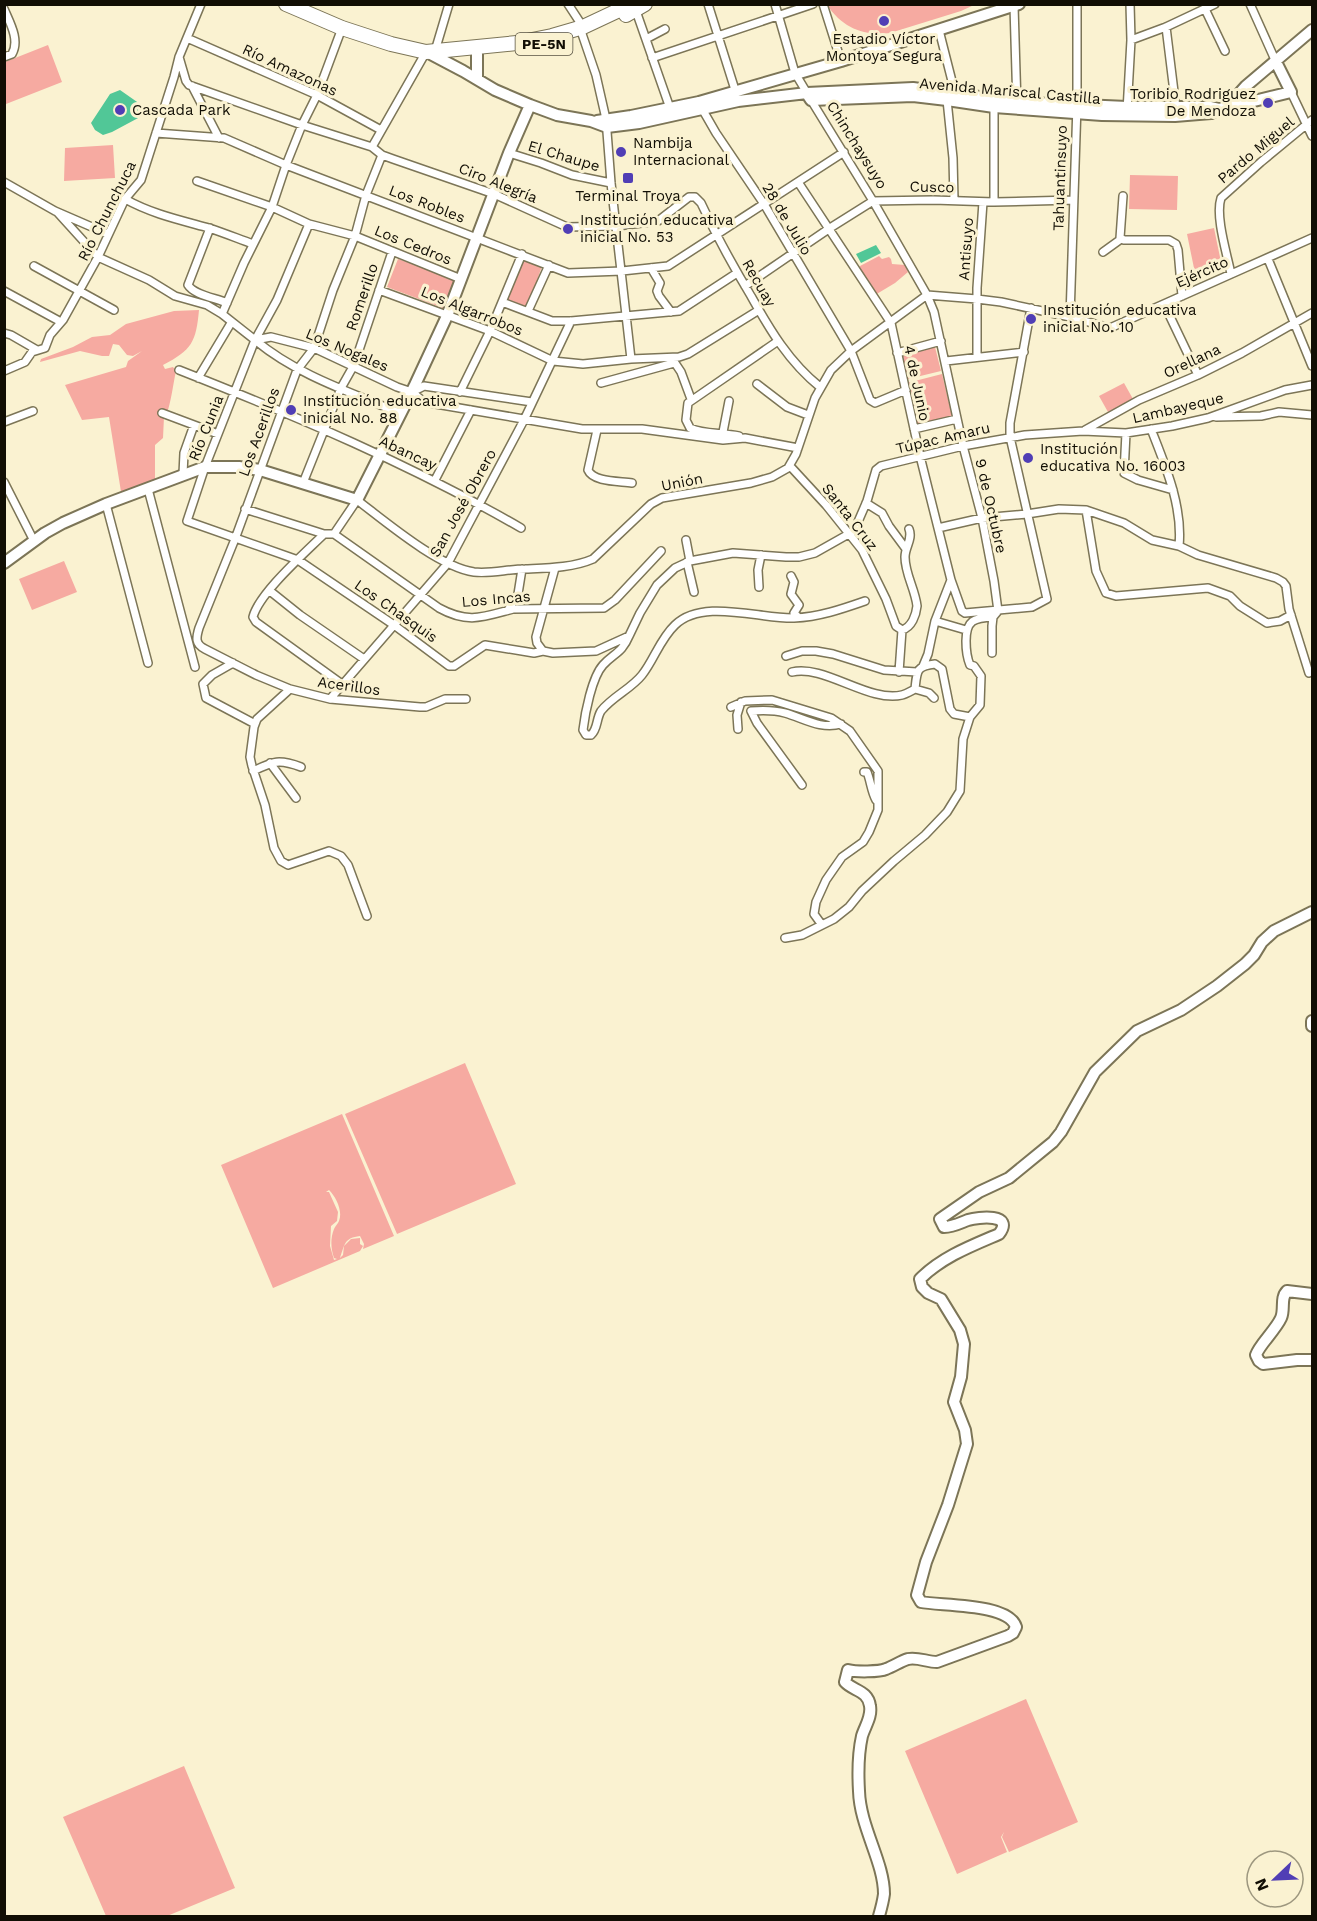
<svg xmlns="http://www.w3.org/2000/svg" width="1317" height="1921" font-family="'Work Sans',sans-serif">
  <rect width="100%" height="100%" fill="#faf2d1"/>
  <path fill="#f6aaa1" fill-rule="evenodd" d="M 827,5 L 974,5 L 961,11 L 890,33 C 863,36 843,28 827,5 Z
    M 48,45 L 62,82 L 6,104 L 5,62 Z
    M 113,145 L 115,178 L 64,181 L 65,148 Z
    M 1130,175 L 1178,176 L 1177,210 L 1129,209 Z
    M 1214,228 L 1222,267 L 1195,273 L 1187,234 Z
    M 879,256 L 882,259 L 889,257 L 891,259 L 892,264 L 905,265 L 908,272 L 895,283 L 875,295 L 860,268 L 860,266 Z
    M 398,259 L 454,278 L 455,282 L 446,308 L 443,308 L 387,287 Z
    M 524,259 L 542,266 L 529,304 L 525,308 L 507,301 Z
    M 199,310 C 196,342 192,350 163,365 L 165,369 L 173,367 L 176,371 C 173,385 172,396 168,410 L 161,412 L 164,417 L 163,438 L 155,445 L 155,485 L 122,498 L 109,417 L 82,420 L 65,385 L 126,367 L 128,361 L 142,351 L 133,356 L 127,355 L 119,345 L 113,344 L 109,356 L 102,356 L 80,351 L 40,362 L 41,359 L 73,347 L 92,337 L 110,335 L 126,324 L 174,311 Z
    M 935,347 L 941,371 L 908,379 L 902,355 Z
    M 942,374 L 952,416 L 917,425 L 907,383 Z
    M 1124,383 L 1133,399 L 1108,412 L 1099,396 Z
    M 64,561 L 77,592 L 32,610 L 19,579 Z
    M 465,1063 L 516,1184 L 397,1234 L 345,1114 Z
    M 342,1114 L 394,1236 L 363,1249 L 364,1244 L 360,1236 C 344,1238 345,1244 340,1258 L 343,1255 L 344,1246 L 351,1239 L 360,1238 L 360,1244 L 363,1246 L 360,1251 L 273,1288 L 221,1165 ZM 329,1190 C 336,1197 343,1211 339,1221 C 338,1224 335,1226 334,1229 C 330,1239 331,1249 334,1258 L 337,1259 L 334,1260 L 330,1246 L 331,1226 L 337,1221 L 338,1212 L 329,1192 L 326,1192 Z
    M 1026,1699 L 1078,1822 L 1009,1852 L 1002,1837 L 1004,1832 L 1001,1837 L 1007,1852 L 957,1874 L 905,1751 Z
    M 184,1766 L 235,1888 L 167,1916 L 106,1916 L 63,1817 Z"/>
  <path fill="#51c797" d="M 120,90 L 140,104 L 140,117 L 112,132 L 103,135 L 95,130 L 91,123 L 110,94 Z
    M 876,245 L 881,253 L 861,263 L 856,254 Z"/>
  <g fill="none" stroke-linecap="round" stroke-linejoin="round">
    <g stroke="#7c7557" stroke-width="10">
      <path id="street" d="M 568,4 L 583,27
        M 708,4 L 736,93
        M 775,4 L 795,73 L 807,93
        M 823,4 L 841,61
        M 1250,4 L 1276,62
        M 1014,6 L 1017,106
        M 635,8 L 671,111
        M 4,9 C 10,23 20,40 12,54 L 4,57
        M 1205,9 L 1225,51
        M 1166,27 L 1176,108
        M 580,28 L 596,75 L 606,119 L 611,183 L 631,359
        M 939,30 L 955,93 L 947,100 L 953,158 L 954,200
        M 187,38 L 317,95 L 381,130
        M 646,39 L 665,29
        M 1131,40 L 1166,27 L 1215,4
        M 435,51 L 449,4
        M 179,57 L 186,81 L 189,85 L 302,125 L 372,147 L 382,155 L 393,159 L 494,194 L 567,227 L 617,226 L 658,221 L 689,197 L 695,197 L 701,203 C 716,235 733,266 751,296 C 770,330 789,362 820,387
        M 652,58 L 813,4
        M 192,86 L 219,138
        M 1291,92 L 1312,136
        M 811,100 L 873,201 L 927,295 L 934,312 L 963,446 L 982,518 L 994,581 L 998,611 L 993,617 L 992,626 L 992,653
        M 701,107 L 716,133 L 764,204 L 851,351 L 870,400 L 875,403 L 906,390
        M 1127,111 L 1131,40 L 1130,4
        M 156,133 L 224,138 L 286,165 L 568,273 L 622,271 L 668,266 L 844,152
        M 372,147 L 426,52
        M 509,153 L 541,163 L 572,175 L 611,183
        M 382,155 L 366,195 L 355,236 L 333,290 L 314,348 L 297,370 L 235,539 L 199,628 C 196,638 195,644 205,649 L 256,675 L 290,689 L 330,699 L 420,707 L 426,707 L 445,699 L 466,699
        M 197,181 L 272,207 L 309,224 L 355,236 L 461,279
        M 4,182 L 55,211 L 108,234
        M 798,182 L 891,323 L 920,456 L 951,580 L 962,611 L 965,613 L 1032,607 L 1047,599 L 1010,437 L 1010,423 L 1031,308
        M 1123,196 L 1120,238 L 1124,240 L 1169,240 L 1176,244 L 1178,250 L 1182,296
        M 125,199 C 152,214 180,220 209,228 C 224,233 239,239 253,244
        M 994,202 L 994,105
        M 58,213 L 98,257 L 149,280 L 175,296 L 207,305 L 222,314 L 255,340 L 271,337 L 314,348 L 397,387 L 412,392 L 424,402 L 582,429 L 642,429 L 723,440 L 745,438 L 798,448
        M 309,224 L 277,300 L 255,340 L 205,467 L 187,521 L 298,560 L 394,625 L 449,666 L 454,666 L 485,645 L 534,653 L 543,651 L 553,653 L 596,651 L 629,636 L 640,613 L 657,585 L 675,568 L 690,561 L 733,553 L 786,557 L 799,557 L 815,553 L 854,531 L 867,501 L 876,470 L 881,466 L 963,446 L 1025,435 L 1083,431 L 1126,433 L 1172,426 L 1208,418 L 1285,390 L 1312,385
        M 210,228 L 188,285 C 194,295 216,298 227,303
        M 1103,252 L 1121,239
        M 1268,259 L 1312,366
        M 34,266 L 114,310
        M 651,268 L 660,283 L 657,291 L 659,296 L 671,312
        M 1231,274 C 1227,254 1215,216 1221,198 L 1261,162 L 1312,120
        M 745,286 L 830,228 L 873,201 L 933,200 L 994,202 L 1073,200
        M 379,290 L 490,331 L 553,361 L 583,364 L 631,359 L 679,357 L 688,354 L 759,310
        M 4,291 L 61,322
        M 927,295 L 977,299 L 1001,302 L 1070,317 L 1110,328 L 1312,238
        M 502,302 L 552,321 L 571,321 L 679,311 L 737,273
        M 1164,304 L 1198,375
        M 528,311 L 549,265
        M 222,314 L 244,263 L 272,207 L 286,165 L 302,125 L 317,95 L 342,28
        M 1070,317 L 1077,105 L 1077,4
        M 4,333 L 11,335 L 37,350
        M 255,340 C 297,375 350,392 400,413
        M 897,353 L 941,341
        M 977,356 L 977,288 L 983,202
        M 673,360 L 681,372 L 691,399
        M 946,361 L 1024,352
        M 179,370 C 296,416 412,465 521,528
        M 4,371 L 25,362 L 32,352 L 45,348 L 50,335 L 63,320 L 98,257 L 125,199 L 141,180 L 174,77 L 179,57 L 201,4
        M 198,378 L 231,323
        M 601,383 L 674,363
        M 757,384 L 787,407 L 808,415
        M 412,392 L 424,386 L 532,402
        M 460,392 L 490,331 L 522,254
        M 162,413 L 218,434
        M 1216,417 L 1261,416 L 1279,412 L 1312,415
        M 4,422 L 33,411
        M 914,429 L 957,419
        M 1151,429 C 1165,465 1183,506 1179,546
        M 597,430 L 588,470 C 593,482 619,481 632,483
        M 1085,430 L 1139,400 L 1198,375 L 1242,353 L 1312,313
        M 723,432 L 729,401
        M 1126,433 L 1124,473 L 1138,480 L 1173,490
        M 739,436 C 723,432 704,435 690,428 L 686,420 L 688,403 L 778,341
        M 790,466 L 826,505 L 862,550 L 886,599 L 896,626 L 902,630 C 912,627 916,615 917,606 C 915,589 905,574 905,557 C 905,547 913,539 909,529
        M 183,474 L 184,453 L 194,425
        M 435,480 L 471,410
        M 4,482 L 34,541
        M 303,483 L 341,388 L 354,365 L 392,252
        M 148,489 L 195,667
        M 866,503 L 882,513 L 889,526 L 906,549
        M 106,504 L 148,663
        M 245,509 L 324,534
        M 1086,510 L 1096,571 L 1106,593 L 1116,596 L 1208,588 L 1230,596 L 1240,606 L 1267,623 L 1280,621 L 1291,615
        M 938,528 L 982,518 L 1027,514 L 1059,509 L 1086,510 L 1124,523 L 1152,540 L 1179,546 L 1198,555 L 1276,578 L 1283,582 L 1286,586 L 1289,609 L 1309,673
        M 334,534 L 439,608 C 468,624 483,617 513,609 L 604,608 L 615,600 L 661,551
        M 686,540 L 690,561
        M 687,562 L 694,592
        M 791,576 L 794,582 L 791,594 L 799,605 L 794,613 L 798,617
        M 759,587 L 758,570 L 761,555
        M 270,591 L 300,615 L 364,659
        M 508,610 L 518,594 L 522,569
        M 935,621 L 966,630
        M 629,636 C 622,653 614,653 603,665 C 592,677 585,713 583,730 L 586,735 L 591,735 C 598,729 596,719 601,711 C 613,696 631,689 642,675 C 654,660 660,639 675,625 C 703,598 759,619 794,618 C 819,617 842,609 865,601
        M 543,651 L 537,643 L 536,637 L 555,568
        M 786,656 L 802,651 L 816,651 L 833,654 L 884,670 L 917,672
        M 233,663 L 212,675 L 203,684 L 206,698 L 255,724
        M 923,666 L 928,654 L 935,621 L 951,580
        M 792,672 C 824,664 869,703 902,695 C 906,694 911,691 915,689 C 917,671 916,666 935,664 L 942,669 L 950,709 L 954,714 L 970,717
        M 899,672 L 902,630
        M 342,684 L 256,622 L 253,617 C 259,593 306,552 324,534 L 334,534 L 357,500 C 386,522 439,567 474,572 C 491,574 508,569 525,569 C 548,568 572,568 593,559 L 651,504 L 662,498 L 751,483 L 772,477 L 788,468 L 796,454 L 815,398 L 831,370 L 851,351 L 927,295
        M 290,689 L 257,719 L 254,727 L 250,757 L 252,766 L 265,805 L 274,848 L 281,861 L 288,865 L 329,851 L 341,856 L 348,865 L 367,916
        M 915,689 L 929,693 L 934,698
        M 330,699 L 448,563 L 524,420 L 571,321
        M 731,707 L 745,701 L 772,700 L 831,718 L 850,731 L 878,771 L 878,810 L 869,832 L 863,842 L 842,857 L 826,880 L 816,902 L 814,914 L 822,925
        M 738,729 L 737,715 L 741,702
        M 270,763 L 296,798
        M 253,771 C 274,761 279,759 301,767
        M 864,772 L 867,772 C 871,782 871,791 876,800
        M 802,785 L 757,723 L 751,711 C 763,710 774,710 785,713 C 803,718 821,730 841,724
        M 785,938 L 802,935 L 834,919 L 849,907 L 862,891 L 894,861 L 925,835 L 947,812 L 960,791 L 963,739 L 970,717 L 980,705 L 981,676 L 974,666 L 970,665 C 967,658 966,650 966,641 C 966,620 974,618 993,617"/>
    </g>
    <g stroke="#7c7557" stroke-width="14">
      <path id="secondary" d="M 427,52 L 463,71 L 495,90 L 530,105 L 557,115 L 591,121 L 607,127 L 639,123 L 738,101 L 807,93 L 913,88 L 1016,102 L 1127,107 L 1210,107 L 1219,109
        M 477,54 L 477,79
        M 807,94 L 811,100 L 913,96 L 947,100 L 994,107 L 1102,115 L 1175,116 L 1211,113 L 1229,105 L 1246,86 L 1312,30
        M 1229,105 L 1254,101 L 1291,92 L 1276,62
        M 597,121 L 631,116 L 699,102 L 841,61 L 1019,4
        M 4,563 L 45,533 L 63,523 L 106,504 L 205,467 L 239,467 L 260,470 L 357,500 L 414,387 L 447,316 L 509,153 L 530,105
        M 1312,1021 L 1312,1026
        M 1312,1294 L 1287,1291 C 1280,1298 1285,1309 1281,1318 C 1275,1331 1259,1345 1256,1355 L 1259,1361 L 1263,1364 L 1297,1360 L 1312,1360
        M 879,1916 C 881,1909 883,1902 884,1894 C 884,1862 860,1827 859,1791 C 858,1774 858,1754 862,1736 C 865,1726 872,1717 870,1706 C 868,1690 853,1691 845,1682 L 848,1670 C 856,1672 879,1672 886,1669 C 894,1666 901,1661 908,1659 C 918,1657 927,1662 937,1662 L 1008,1636 L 1013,1633 L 1016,1627 C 1009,1603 941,1606 921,1602 L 917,1595 L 926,1562 L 948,1505 L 967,1444 L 965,1430 L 954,1402 L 961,1377 L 964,1344 L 960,1330 L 941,1299 L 928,1293 L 922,1287 L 920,1279 C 942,1257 971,1246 999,1234 C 1015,1213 978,1217 968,1220 C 960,1223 953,1227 944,1227 L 940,1219 L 979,1192 L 1009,1178 L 1053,1142 L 1061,1132 L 1095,1072 L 1137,1031 L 1181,1010 L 1217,986 L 1245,964 L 1254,955 L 1262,942 L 1274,931 L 1312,912"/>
    </g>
    <g stroke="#7c7557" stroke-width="16">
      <path id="highway" d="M 286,4 L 342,28 L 391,44 L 426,52 L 517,43 L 552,36 L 583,27 L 632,4
        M 626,15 L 645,4"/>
    </g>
    <use href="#street" stroke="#fff" stroke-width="7"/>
    <use href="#secondary" stroke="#fff" stroke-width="10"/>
    <use href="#highway" stroke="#fff" stroke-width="14"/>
  </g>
  <g fill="#503eb5" stroke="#faf2d1" stroke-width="2">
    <circle cx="884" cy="21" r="6"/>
    <circle cx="1268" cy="103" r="6"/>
    <circle cx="120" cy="110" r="6"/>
    <circle cx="621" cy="152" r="6"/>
    <rect x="622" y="172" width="12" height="12" rx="3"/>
    <circle cx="568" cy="229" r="6"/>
    <circle cx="1031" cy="319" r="6"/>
    <circle cx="291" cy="410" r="6"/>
    <circle cx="1028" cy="458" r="6"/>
  </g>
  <g text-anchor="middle" stroke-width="6" stroke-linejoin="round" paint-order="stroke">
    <rect fill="#faf2d1" stroke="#575242" stroke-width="1.5" x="515.5" y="33" width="57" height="22" rx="4.5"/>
    <g font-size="14" font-weight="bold" fill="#110e04">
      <text x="544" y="49">PE-5N</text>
    </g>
    <g font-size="15" fill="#110e04" stroke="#faf2d1" text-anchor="start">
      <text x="884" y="44" text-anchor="middle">Estadio Víctor<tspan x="884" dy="17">Montoya Segura</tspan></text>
      <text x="1256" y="99" text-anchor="end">Toribio Rodriguez<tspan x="1256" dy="17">De Mendoza</tspan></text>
      <text x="132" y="115">Cascada Park</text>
      <text x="633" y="148">Nambija<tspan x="633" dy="17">Internacional</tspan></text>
      <text x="628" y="201" text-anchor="middle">Terminal Troya</text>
      <text x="580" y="225">Institución educativa<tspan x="580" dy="17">inicial No. 53</tspan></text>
      <text x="1043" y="315">Institución educativa<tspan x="1043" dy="17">inicial No. 10</tspan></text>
      <text x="303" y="406">Institución educativa<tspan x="303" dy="17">inicial No. 88</tspan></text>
      <text x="1040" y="454">Institución<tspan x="1040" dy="17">educativa No. 16003</tspan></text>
    </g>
    <g font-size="15" fill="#110e04" stroke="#faf2d1">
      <text transform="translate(290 70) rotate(25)" y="5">Río Amazonas</text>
      <text transform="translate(1010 91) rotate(5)" y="5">Avenida Mariscal Castilla</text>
      <text transform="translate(857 145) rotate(58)" y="5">Chinchaysuyo</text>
      <text transform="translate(1256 150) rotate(-40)" y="5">Pardo Miguel</text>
      <text transform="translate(564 156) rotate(17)" y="5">El Chaupe</text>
      <text transform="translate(1060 178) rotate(-88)" y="5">Tahuantinsuyo</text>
      <text transform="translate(498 183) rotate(22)" y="5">Ciro Alegría</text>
      <text transform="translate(932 187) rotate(1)" y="5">Cusco</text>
      <text transform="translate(427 204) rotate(21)" y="5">Los Robles</text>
      <text transform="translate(107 211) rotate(-63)" y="5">Río Chunchuca</text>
      <text transform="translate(787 219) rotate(59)" y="5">28 de Julio</text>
      <text transform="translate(413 245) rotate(22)" y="5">Los Cedros</text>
      <text transform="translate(966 249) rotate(-86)" y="5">Antisuyo</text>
      <text transform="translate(1202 272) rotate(-24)" y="5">Ejército</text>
      <text transform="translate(759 283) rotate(60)" y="5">Recuay</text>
      <text transform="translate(362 297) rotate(-71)" y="5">Romerillo</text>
      <text transform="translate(472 311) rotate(22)" y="5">Los Algarrobos</text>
      <text transform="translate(347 350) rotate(23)" y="5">Los Nogales</text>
      <text transform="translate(1192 361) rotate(-25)" y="5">Orellana</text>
      <text transform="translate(917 383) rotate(78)" y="5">4 de Junio</text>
      <text transform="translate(1178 408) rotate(-13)" y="5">Lambayeque</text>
      <text transform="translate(206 428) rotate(-68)" y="5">Río Cunia</text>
      <text transform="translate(259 432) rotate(-70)" y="5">Los Acerillos</text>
      <text transform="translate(943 438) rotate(-13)" y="5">Túpac Amaru</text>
      <text transform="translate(408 453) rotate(25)" y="5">Abancay</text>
      <text transform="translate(682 482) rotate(-11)" y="5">Unión</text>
      <text transform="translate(463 503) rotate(-61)" y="5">San José Obrero</text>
      <text transform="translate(991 506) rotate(77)" y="5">9 de Octubre</text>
      <text transform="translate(850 517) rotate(52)" y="5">Santa Cruz</text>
      <text transform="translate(496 599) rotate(-5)" y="5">Los Incas</text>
      <text transform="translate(396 611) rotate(35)" y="5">Los Chasquis</text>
      <text transform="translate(349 686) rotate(8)" y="5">Acerillos</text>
    </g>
  </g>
  <rect width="1317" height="1921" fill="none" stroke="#110e04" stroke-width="12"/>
  <g transform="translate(1275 1879) rotate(247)"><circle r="28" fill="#faf2d1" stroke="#9d977f" stroke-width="1.5"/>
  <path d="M0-4.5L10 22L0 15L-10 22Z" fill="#503eb5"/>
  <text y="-9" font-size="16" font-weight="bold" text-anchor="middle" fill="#110e04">N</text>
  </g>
</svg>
